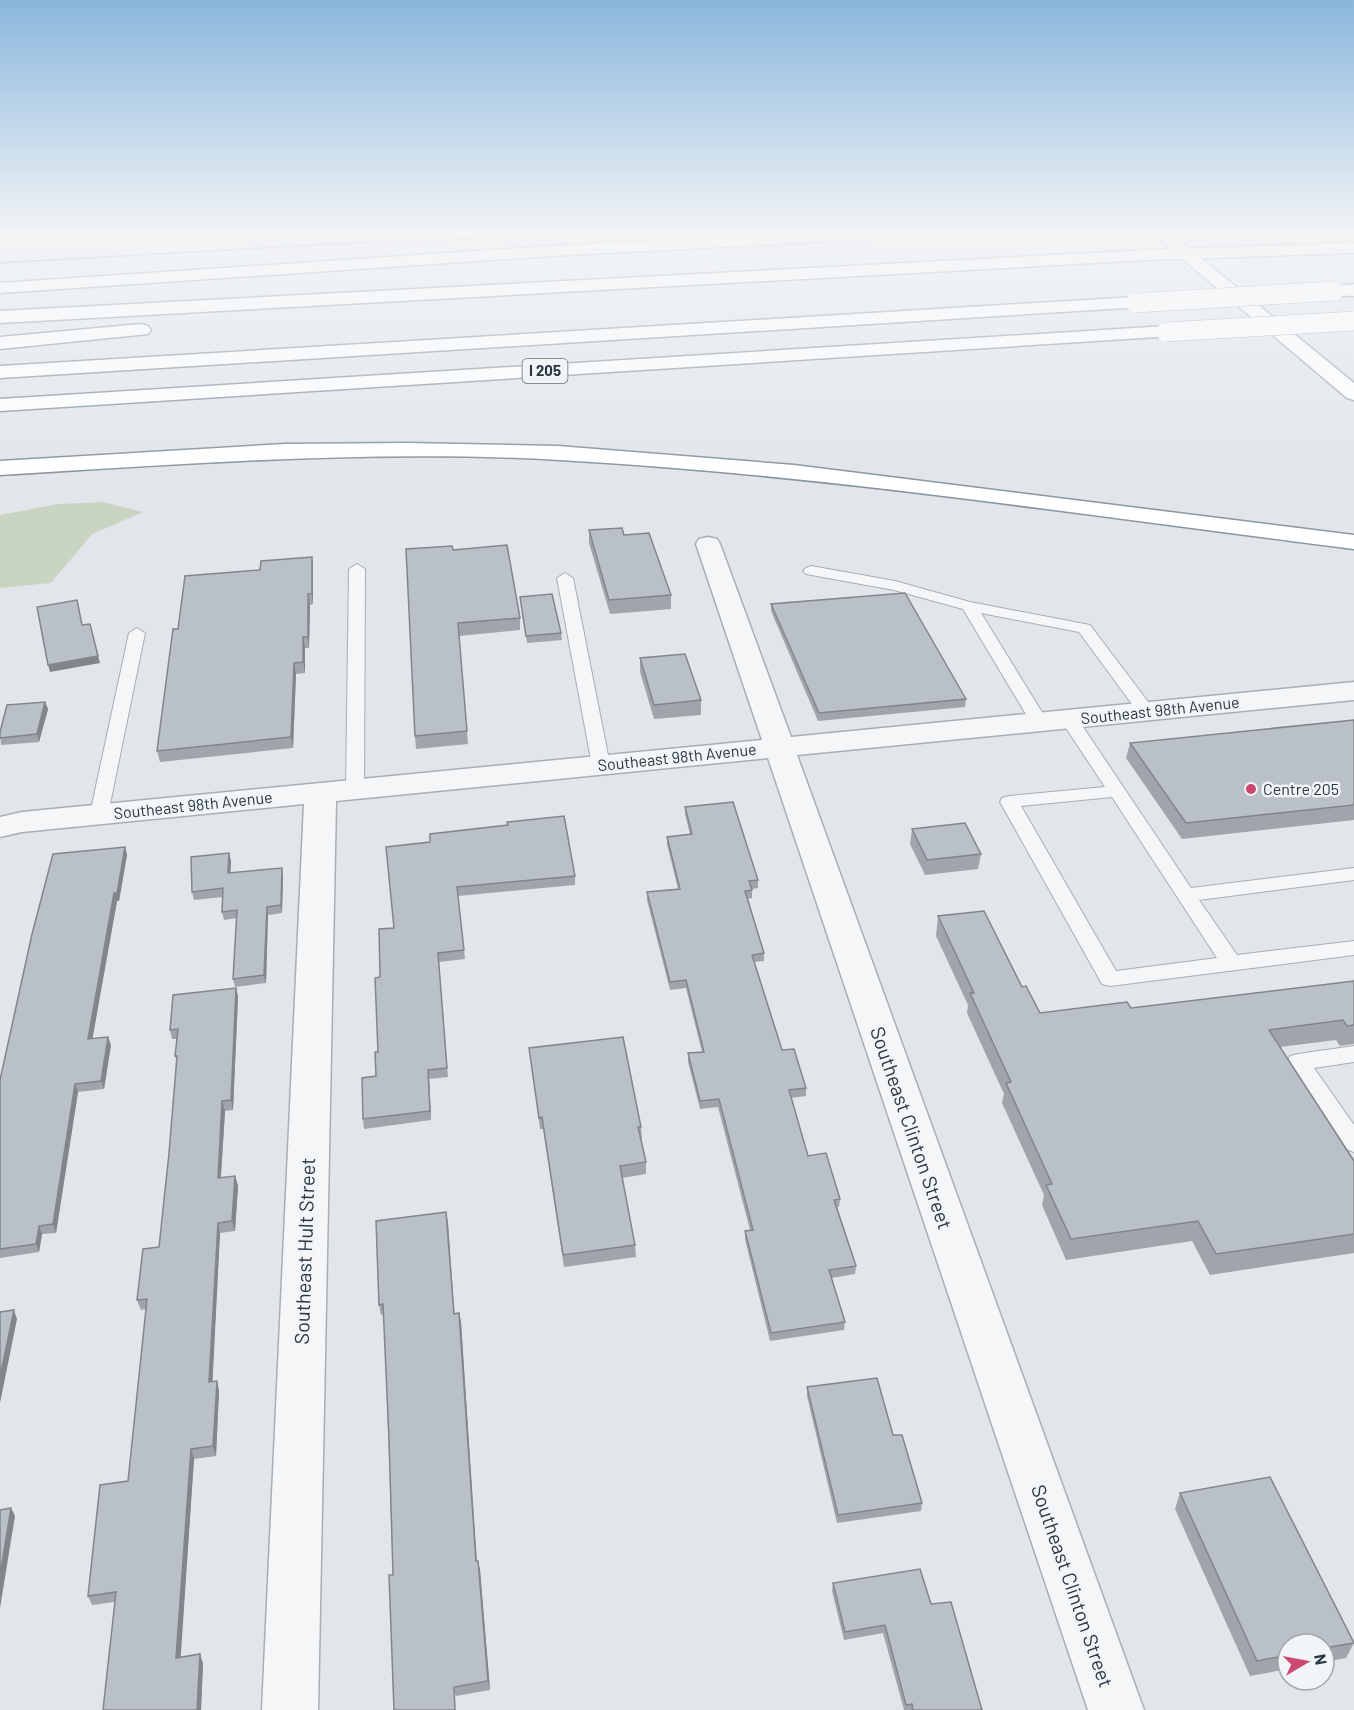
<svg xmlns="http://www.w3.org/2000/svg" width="1354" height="1710" font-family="Barlow,sans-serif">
  <rect width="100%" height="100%" fill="#e2e6ea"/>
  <path fill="#cad4c3" d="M 103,502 L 143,512 L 92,534 L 51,583 L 0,588 L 0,515 L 58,504 Z"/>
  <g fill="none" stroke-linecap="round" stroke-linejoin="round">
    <g stroke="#a7aeb4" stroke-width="2">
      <path id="lane" d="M 357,564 L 365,569 L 364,789 L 362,793 L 348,793 L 346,789 L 349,569 Z
        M 811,566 L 895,581 L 970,602 L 1090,625 L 1155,711 L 1152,715 L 1140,715 L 1079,632 L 981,613 L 1048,722 L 1045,726 L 1033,726 L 963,609 L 894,590 L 806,574 L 803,571 L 806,568 Z
        M 565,573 L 573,578 L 610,765 L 607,769 L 595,769 L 592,765 L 557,578 Z
        M 137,628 L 145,633 L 108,814 L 106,818 L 92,818 L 90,814 L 129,633 Z
        M 1069,714 L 1075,715 L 1191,888 L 1354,868 L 1354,880 L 1199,900 L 1237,955 L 1354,941 L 1354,955 L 1110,986 L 1102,984 L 1000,802 L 1002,798 L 1009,796 L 1105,787 L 1060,719 L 1063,715 ZM 1112,797 L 1217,958 L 1116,971 L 1021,806 Z
        M 1354,1046 L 1354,1062 L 1314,1068 L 1354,1125 L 1354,1152 L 1346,1149 L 1287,1062 L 1290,1056 L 1298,1054 Z"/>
    </g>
    <g stroke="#a7aeb4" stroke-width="3">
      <path id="street" d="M 708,537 L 717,539 L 720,544 L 791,737 L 1354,682 L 1354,700 L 797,755 L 1144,1710 L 1088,1710 L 768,758 L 336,801 L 318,1710 L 262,1710 L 304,804 L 22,832 L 0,837 L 0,817 L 22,812 L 762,740 L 696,544 L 699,539 Z"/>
    </g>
    <g stroke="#a1acb6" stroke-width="3">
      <path id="primary" d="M 1152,233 L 1170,233 L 1354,383 L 1354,400 L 1347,398 Z"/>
    </g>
    <g stroke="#8996a1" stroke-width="3">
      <path id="highway" d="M 803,233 L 899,233 L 891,238 L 551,256 L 0,293 L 0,283 L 551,246 Z
        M 1354,243 L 1354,253 L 1148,260 L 0,323 L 0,311 L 1148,250 Z
        M 1354,284 L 1354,296 L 1328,295 L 1325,291 L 1328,287 Z
        M 1135,297 L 1142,299 L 1144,303 L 1142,307 L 0,378 L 0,366 Z
        M 141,324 L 148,326 L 151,330 L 148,334 L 0,349 L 0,337 Z
        M 1166,326 L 1173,328 L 1176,332 L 1173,336 L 0,411 L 0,399 Z
        M 407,443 L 558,446 L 794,465 L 1354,535 L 1354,549 C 1090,516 826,475 560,460 C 373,449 186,464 0,475 L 0,461 L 285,444 Z"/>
    </g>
    <use href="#lane" fill="#f5f6f8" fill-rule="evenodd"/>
    <use href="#street" fill="#f5f6f8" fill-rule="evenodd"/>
    <use href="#primary" fill="#fff" fill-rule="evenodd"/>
    <use href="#highway" fill="#fff" fill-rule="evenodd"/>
    <path stroke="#7b8894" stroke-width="1.5" d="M 0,263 L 330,244 L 620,233"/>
    <g stroke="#8996a1" stroke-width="20" stroke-linecap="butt">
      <path id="highway-bridge" d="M 1135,303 L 1334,291
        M 1166,332 L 1354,321"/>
    </g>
    <use href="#highway-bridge" stroke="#fff" stroke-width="19"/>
  </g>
  <path fill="#9fa5ab" d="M 589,530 L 624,535 L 671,595 L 671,609 L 610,614 L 589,543 Z
    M 453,550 L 520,618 L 520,630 L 459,636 L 468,744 L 416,749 L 415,736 Z
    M 312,557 L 313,567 L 313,604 L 310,605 L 309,648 L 305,648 L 305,673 L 296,674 L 293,748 L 160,762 L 157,751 L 178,629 L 260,570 Z
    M 520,597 L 561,633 L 562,640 L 527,643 Z
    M 771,604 L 966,699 L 965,707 L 818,721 L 771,611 Z
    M 640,658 L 701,700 L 701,715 L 654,719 L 640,672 Z
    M 45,702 L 48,709 L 39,742 L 1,745 L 0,732 Z
    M 1354,720 L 1354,820 L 1182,839 L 1126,758 L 1130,743 Z
    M 685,807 L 758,880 L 758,888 L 752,889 L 752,898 L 748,899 L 764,953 L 764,961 L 754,962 L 782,1050 L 806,1088 L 806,1096 L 791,1098 L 808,1156 L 840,1199 L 839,1207 L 837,1207 L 856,1266 L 855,1274 L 831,1278 L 845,1322 L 844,1330 L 770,1341 L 745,1239 L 745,1231 L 750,1230 L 718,1107 L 700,1109 L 688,1062 L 688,1053 L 702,1052 L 686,988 L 670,990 L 647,900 L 647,892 L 678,889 L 667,844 L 667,837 L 690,834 L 685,814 Z
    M 912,829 L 981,854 L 978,869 L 925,875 L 910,844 Z
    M 125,847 L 127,855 L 119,901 L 117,901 L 92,1039 L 111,1045 L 104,1089 L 78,1092 L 56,1233 L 42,1234 L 39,1252 L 0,1258 L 0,1080 Z
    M 386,847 L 575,876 L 575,885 L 458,896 L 465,959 L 439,962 L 448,1077 L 429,1079 L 431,1120 L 364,1129 L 363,1119 L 376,1076 L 378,1052 L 394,928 Z
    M 229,853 L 231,861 L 230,873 L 283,876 L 282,913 L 268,915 L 266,983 L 235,987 L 233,979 L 237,918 L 224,920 L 222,912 L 223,897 L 194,900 L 192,892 Z
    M 938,916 L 1022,987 L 1040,1013 L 1131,1008 L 1354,981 L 1354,1044 L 1340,1046 L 1336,1040 L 1280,1047 L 1354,1161 L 1354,1253 L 1210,1275 L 1192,1241 L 1066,1260 L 1042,1205 L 1044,1195 L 1002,1103 L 1004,1094 L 967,1013 L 968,1005 L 936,936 Z
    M 236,988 L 238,997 L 233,1110 L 225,1111 L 221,1178 L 235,1176 L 238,1186 L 235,1231 L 220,1233 L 212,1382 L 217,1381 L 219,1391 L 216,1456 L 194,1459 L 180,1658 L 203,1663 L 201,1710 L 114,1602 L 92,1605 L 88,1596 L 128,1481 L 146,1309 L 141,1310 L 137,1300 L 159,1247 L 169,1153 L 177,1063 L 175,1056 L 177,1039 L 172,1039 L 170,1030 Z
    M 529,1048 L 641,1127 L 642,1139 L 641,1139 L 646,1162 L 646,1174 L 622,1178 L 635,1245 L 636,1257 L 564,1267 L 543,1129 L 540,1129 Z
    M 446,1212 L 454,1313 L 459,1313 L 461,1322 L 477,1561 L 480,1570 L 490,1690 L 456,1696 L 393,1575 L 384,1314 L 381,1315 L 379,1305 Z
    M 807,1387 L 893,1435 L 922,1503 L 921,1511 L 837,1523 L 807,1396 Z
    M 1180,1493 L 1354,1643 L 1346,1658 L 1324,1662 L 1324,1644 L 1288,1644 L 1288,1669 L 1250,1676 L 1175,1509 Z
    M 833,1583 L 931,1604 L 982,1710 L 904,1710 L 883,1633 L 844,1640 L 832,1591 Z"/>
  <path fill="#82868b" d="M 312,557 L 313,567 L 313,604 L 312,594 Z
    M 308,594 L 310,605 L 309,648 L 308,637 Z
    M 303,637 L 305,648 L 305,673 L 303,662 Z
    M 98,656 L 100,663 L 50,672 L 48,665 Z
    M 294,663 L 296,674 L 293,748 L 291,737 Z
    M 45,702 L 48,709 L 39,742 L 37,734 Z
    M 125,847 L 127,855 L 119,901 L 117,901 L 91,1047 L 88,1039 L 114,893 Z
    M 229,853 L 231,861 L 230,881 L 228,873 Z
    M 282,868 L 283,876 L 282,913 L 281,905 Z
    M 267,907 L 268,915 L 266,983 L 264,975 Z
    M 236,988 L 238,997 L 233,1110 L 231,1100 Z
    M 108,1037 L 111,1045 L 104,1089 L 101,1081 Z
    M 428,1070 L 429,1079 L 431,1120 L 430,1111 Z
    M 75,1084 L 78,1092 L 56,1233 L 53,1224 Z
    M 222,1101 L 225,1111 L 220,1188 L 218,1178 Z
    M 235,1176 L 238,1186 L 235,1231 L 232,1221 Z
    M 446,1212 L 448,1222 L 455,1323 L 454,1314 Z
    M 218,1223 L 220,1233 L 212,1392 L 209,1382 Z
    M 39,1226 L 42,1234 L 39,1252 L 36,1244 Z
    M 14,1310 L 17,1319 L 0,1403 L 0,1377 Z
    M 459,1313 L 461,1322 L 477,1570 L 476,1561 Z
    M 217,1381 L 219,1391 L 216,1456 L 213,1446 Z
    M 191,1449 L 194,1459 L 180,1667 L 176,1658 Z
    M 11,1508 L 15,1516 L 0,1608 L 0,1575 Z
    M 478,1561 L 480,1570 L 490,1690 L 488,1681 Z
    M 200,1654 L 203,1663 L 201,1710 L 197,1710 Z"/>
  <path fill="#b9c0c7" stroke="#82868b" stroke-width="1.5" d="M 622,528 L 624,535 L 649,533 L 671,595 L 609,600 L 589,530 Z
    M 507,545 L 520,618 L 458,623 L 467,731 L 415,736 L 406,549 L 452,546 L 453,550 Z
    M 312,557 L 312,594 L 308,594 L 308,637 L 303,637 L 303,662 L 294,663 L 291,737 L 157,751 L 173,629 L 178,629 L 185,576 L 260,570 L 261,561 Z
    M 905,593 L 966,699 L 819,713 L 771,604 Z
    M 552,594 L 561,633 L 526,636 L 520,597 Z
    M 77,600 L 82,625 L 90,624 L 98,656 L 48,665 L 37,607 Z
    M 685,654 L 701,700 L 654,705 L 640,658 Z
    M 45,702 L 37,734 L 0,738 L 0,732 L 7,705 Z
    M 1354,720 L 1354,805 L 1186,823 L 1130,743 Z
    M 733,802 L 758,880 L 749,881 L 752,890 L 745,891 L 764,953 L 752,955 L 782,1050 L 794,1049 L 806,1088 L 789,1090 L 808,1156 L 826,1153 L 840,1199 L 834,1200 L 856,1266 L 829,1270 L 845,1322 L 771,1333 L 745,1231 L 753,1230 L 719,1099 L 700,1101 L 688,1053 L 704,1052 L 686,980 L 670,982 L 647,892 L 680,889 L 667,837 L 692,834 L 685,807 Z
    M 564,816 L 575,876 L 457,887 L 464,950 L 438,953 L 447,1068 L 428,1070 L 430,1111 L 363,1119 L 362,1078 L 376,1076 L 375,1052 L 378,1052 L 375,978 L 380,977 L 379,929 L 394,928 L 386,847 L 430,842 L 430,834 L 508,825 L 507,822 Z
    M 965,823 L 981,854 L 927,860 L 912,829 Z
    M 125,847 L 117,893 L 114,893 L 88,1039 L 108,1037 L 101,1081 L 75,1084 L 53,1224 L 39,1226 L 36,1244 L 0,1249 L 0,1080 L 32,934 L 53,854 Z
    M 229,853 L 228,873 L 282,868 L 281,905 L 267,907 L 264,975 L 233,979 L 237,910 L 222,912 L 223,888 L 192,892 L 191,857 Z
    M 984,911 L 1022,987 L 1026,986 L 1040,1013 L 1127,1002 L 1131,1008 L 1354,981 L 1354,1025 L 1347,1026 L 1343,1020 L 1269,1030 L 1354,1161 L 1354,1234 L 1216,1254 L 1198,1221 L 1071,1239 L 1046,1185 L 1052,1184 L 1006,1083 L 1011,1082 L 970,993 L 974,993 L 938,916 Z
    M 236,988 L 231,1100 L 222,1101 L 218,1178 L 235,1176 L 232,1221 L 218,1223 L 209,1382 L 217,1381 L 213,1446 L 191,1449 L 176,1658 L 200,1654 L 197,1710 L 103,1710 L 116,1592 L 88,1596 L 100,1485 L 128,1481 L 147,1299 L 137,1300 L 143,1249 L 159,1247 L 169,1153 L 177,1056 L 175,1056 L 178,1029 L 170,1030 L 173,995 Z
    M 623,1037 L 641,1127 L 638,1127 L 646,1162 L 620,1166 L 635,1245 L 563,1255 L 542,1117 L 539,1118 L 529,1048 Z
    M 446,1212 L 454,1314 L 459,1313 L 476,1561 L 478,1561 L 488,1681 L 454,1687 L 455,1710 L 394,1710 L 389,1575 L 393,1575 L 389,1439 L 383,1304 L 379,1305 L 376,1221 Z
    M 14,1310 L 0,1377 L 0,1312 Z
    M 877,1378 L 893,1435 L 902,1435 L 922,1503 L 838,1515 L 807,1387 Z
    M 1270,1477 L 1354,1643 L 1324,1648 L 1324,1644 L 1288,1644 L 1288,1655 L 1257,1661 L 1180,1493 Z
    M 11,1508 L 0,1575 L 0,1510 Z
    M 920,1569 L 931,1604 L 951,1602 L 982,1710 L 913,1710 L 912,1704 L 906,1705 L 885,1625 L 845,1632 L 833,1583 Z"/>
  <linearGradient id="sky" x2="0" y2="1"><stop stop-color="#8ab6dc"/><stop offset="0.49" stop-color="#f2f4f6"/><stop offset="1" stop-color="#f2f4f6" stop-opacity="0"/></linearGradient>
  <rect width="1354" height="472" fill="url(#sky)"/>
  <circle fill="#cd4870" stroke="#f1f5f7" stroke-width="2" cx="1251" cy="789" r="6"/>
  <g text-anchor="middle" stroke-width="5" stroke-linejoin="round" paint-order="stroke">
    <rect fill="#f1f5f7" stroke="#666f78" stroke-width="1.5" x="522.5" y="359" width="45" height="24" rx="4.5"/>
    <g font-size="15" font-weight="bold" fill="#2a3642">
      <text x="545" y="376">I 205</text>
    </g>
    <g font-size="16" fill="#2a3642" stroke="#f1f5f7">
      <text transform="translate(1160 710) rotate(-6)" y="6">Southeast 98th Avenue</text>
      <text transform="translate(677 757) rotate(-6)" y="6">Southeast 98th Avenue</text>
      <text transform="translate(193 805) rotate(-6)" y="6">Southeast 98th Avenue</text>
    </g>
    <g font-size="16" fill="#2a3642" stroke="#f1f5f7" text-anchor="start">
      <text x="1263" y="795">Centre 205</text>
    </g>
    <g font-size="20" fill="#2a3642" stroke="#f1f5f7">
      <text transform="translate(911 1128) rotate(71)" y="7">Southeast Clinton Street</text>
      <text transform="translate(305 1251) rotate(-88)" y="7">Southeast Hult Street</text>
      <text transform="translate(1072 1586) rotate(71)" y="7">Southeast Clinton Street</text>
    </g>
  </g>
  <g transform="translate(1306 1662) rotate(80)"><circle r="28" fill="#f1f5f7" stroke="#a1a9af" stroke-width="1.5"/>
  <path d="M0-4.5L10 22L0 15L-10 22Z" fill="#cd4870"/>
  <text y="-9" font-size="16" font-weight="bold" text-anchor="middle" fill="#2a3642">N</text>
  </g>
</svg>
